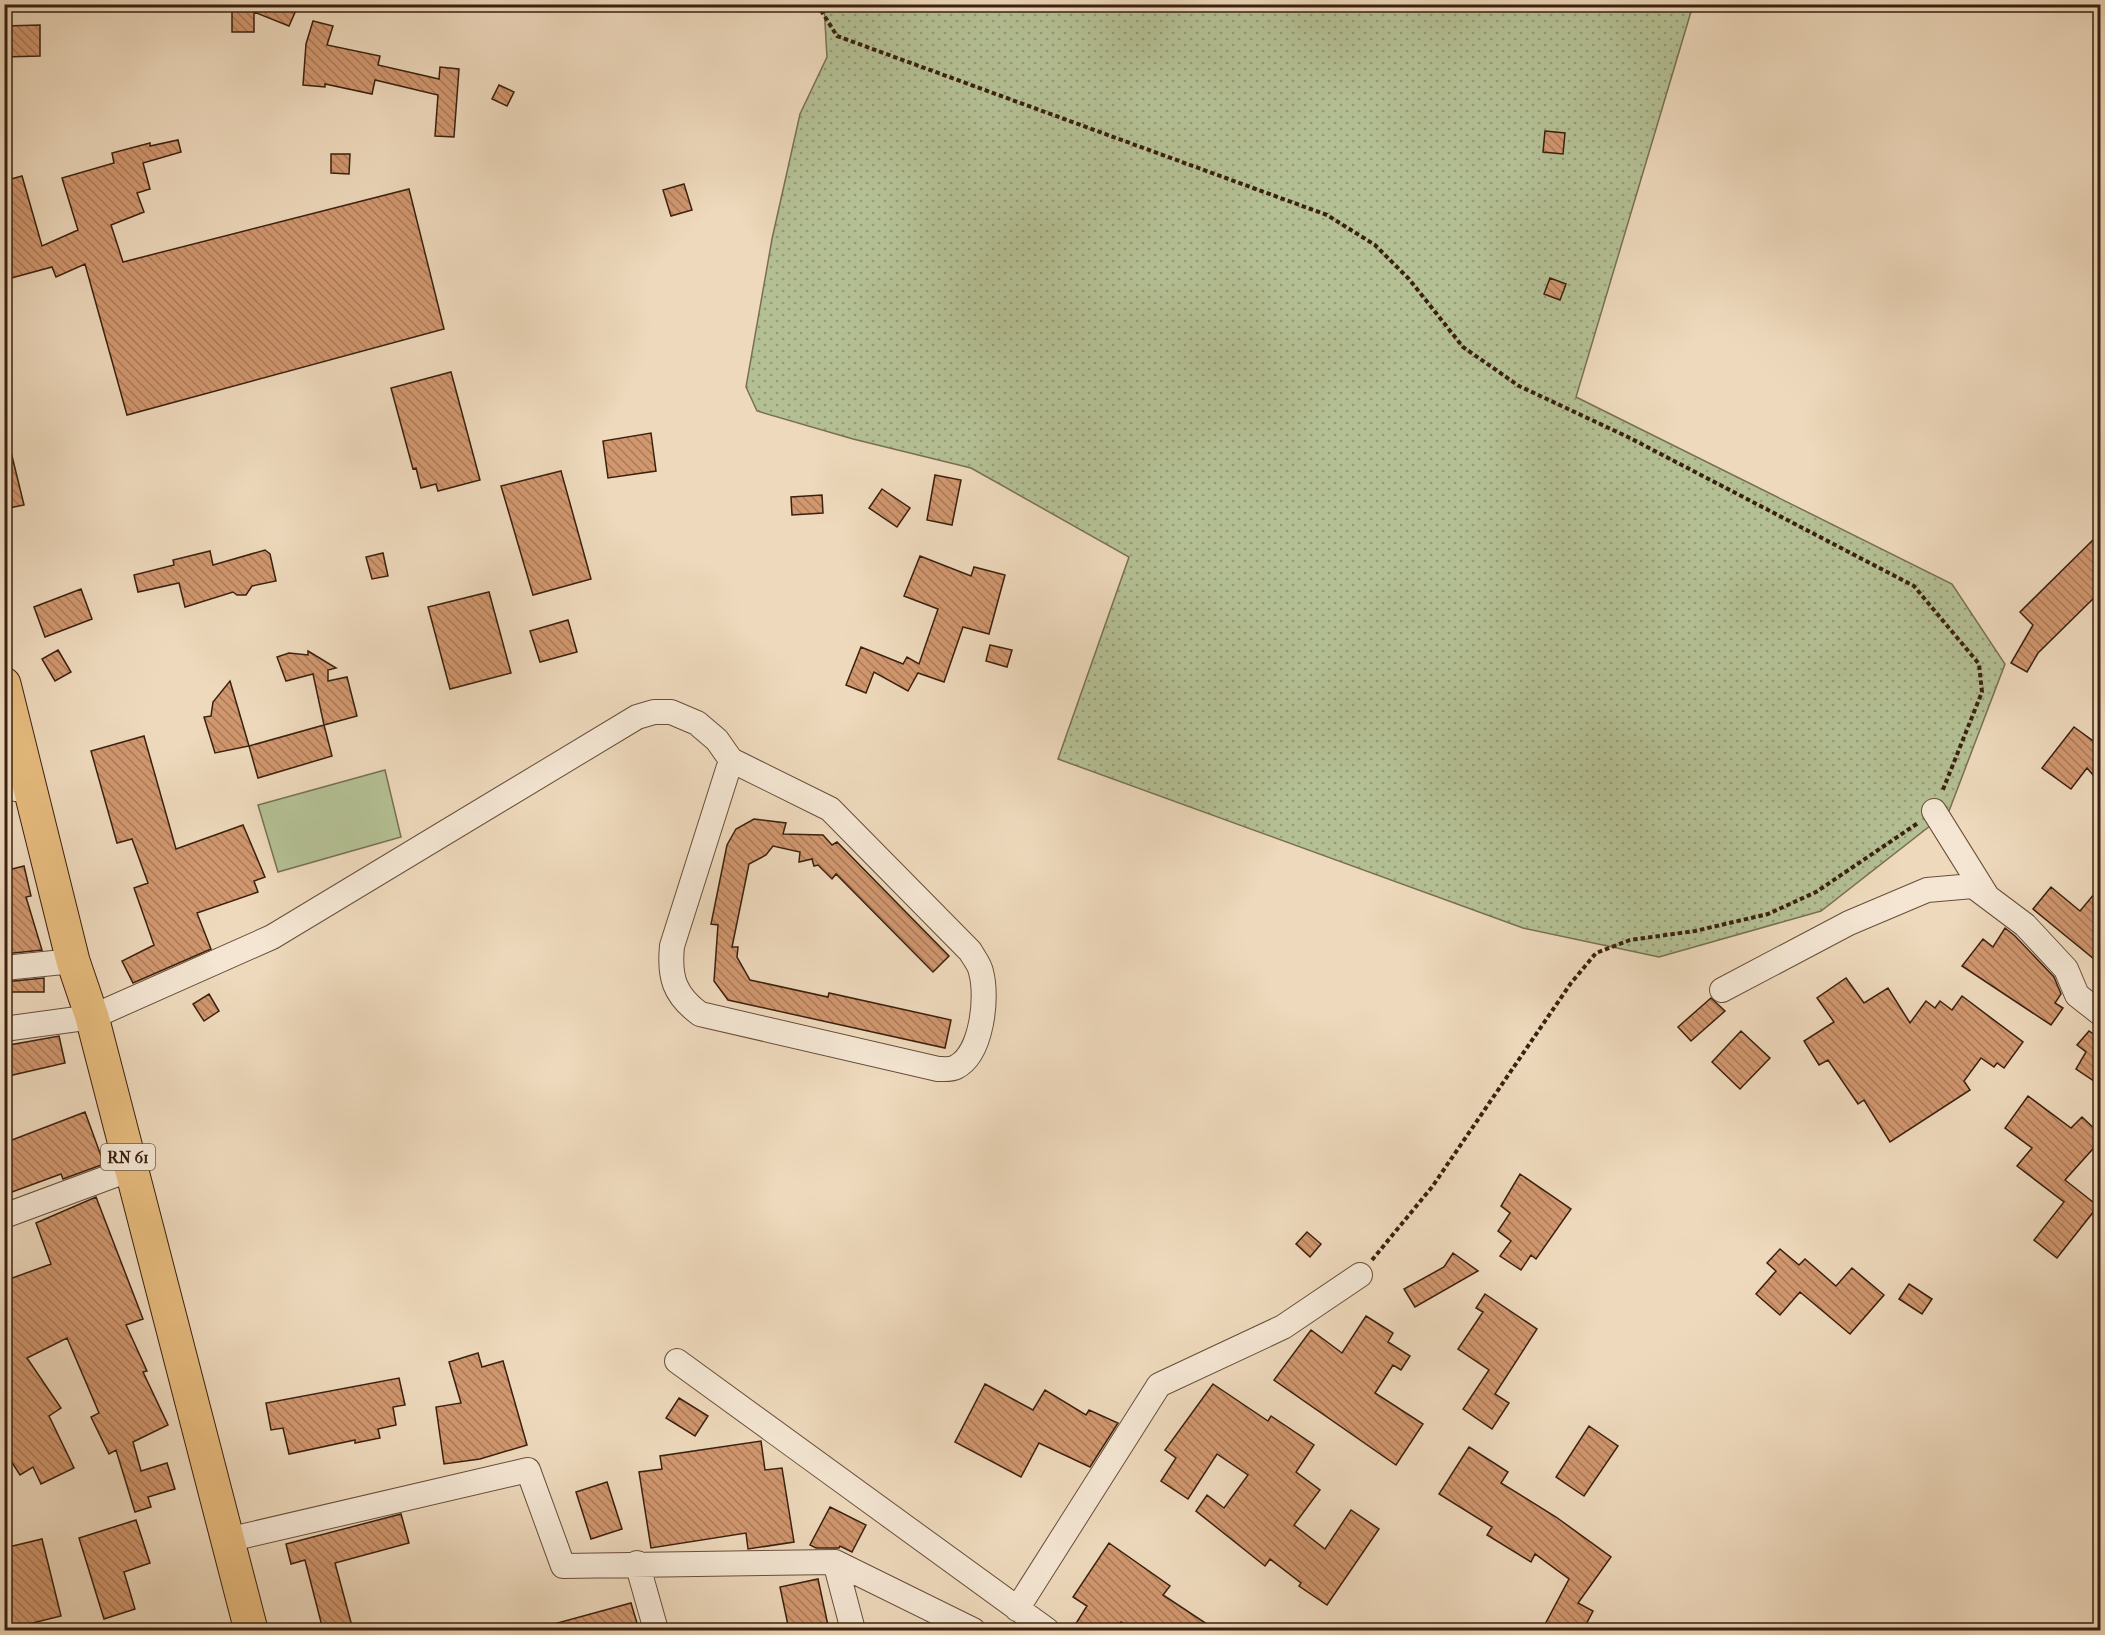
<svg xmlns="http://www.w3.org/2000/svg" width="2105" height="1635" font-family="'IM FELL French Canon',serif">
  <defs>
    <pattern id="grass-dots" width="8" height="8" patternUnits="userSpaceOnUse" patternTransform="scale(1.5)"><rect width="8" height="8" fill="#b4c094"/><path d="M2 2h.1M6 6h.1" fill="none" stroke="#949c77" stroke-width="1.8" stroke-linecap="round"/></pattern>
    <pattern id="building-back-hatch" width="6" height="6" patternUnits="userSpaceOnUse" patternTransform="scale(1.5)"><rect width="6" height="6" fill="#d1976f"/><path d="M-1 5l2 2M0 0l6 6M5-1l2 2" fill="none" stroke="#ab7b5a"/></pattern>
  </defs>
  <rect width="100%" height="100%" fill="#eed9bc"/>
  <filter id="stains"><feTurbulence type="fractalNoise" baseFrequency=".00333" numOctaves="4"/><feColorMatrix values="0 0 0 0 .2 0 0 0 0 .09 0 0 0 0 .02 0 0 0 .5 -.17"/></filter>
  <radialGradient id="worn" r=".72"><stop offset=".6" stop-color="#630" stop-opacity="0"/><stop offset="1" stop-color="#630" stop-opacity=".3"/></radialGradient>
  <path fill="url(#grass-dots)" stroke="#787052" stroke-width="1.5" d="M 824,5 L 1693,5 L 1576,397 L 1952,584 L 2005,664 L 1949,811 L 1821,911 L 1659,957 L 1523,928 L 1058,759 L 1129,557 L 971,468 L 853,439 L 757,411 L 746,387 L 772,239 L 800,114 L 827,57 Z"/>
  <path fill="#b4c094" stroke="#787052" stroke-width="1.5" d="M 385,770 L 401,837 L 278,872 L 258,805 Z"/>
  <path fill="url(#building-back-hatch)" stroke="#3b200f" stroke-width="1.5" d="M 232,4 L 283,4 L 296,10 L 289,26 L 254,12 L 254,32 L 232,32 Z
    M 313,21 L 333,26 L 327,45 L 380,56 L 378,65 L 439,79 L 440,67 L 459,69 L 454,137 L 435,136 L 438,95 L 375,80 L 372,94 L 325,84 L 325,87 L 303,85 L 306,44 Z
    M 40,25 L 40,56 L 4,57 L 4,26 Z
    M 499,85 L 514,92 L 507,106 L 492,99 Z
    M 1545,131 L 1565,133 L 1563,154 L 1543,152 Z
    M 178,140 L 181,152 L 143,163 L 150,189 L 137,193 L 144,212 L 111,225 L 123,262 L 409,189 L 444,329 L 127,415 L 85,264 L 56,277 L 52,267 L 4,280 L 4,181 L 22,176 L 42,246 L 78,230 L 62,178 L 114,163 L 112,153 L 150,143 L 150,146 Z
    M 331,154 L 350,154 L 349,174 L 331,173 Z
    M 684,184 L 692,210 L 671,216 L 663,190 Z
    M 1550,278 L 1566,284 L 1560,300 L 1544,294 Z
    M 451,372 L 480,480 L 438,491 L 436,484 L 421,488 L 416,468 L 413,469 L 391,388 Z
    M 651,433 L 656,471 L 608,478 L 603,441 Z
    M 11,452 L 24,505 L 4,509 L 4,453 Z
    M 561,471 L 591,579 L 533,595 L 501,486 Z
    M 935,475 L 961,480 L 952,525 L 927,520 Z
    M 882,489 L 910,508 L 897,527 L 869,508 Z
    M 822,495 L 823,513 L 792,515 L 791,497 Z
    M 2100,533 L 2100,592 L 2038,653 L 2027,672 L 2011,663 L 2033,625 L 2020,612 Z
    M 265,550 L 270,554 L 276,581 L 252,586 L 246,595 L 237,595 L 233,592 L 185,607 L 179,583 L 138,592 L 134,575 L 174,565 L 173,560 L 210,551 L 213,565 Z
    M 383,553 L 388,576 L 372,579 L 366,557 Z
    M 920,556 L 971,576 L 974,567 L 1005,575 L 989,634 L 963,627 L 944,682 L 918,673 L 908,691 L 874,672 L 866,693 L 846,685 L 861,647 L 903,664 L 907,657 L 919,664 L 938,609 L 904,596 Z
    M 81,589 L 92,619 L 45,637 L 34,607 Z
    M 489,592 L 511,673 L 450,689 L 428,607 Z
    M 568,620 L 577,652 L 540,662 L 530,631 Z
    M 990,645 L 1012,650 L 1007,667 L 986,661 Z
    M 58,650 L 71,672 L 55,681 L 42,659 Z
    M 308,651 L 336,668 L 328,670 L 328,681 L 347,677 L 357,716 L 324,725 L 313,674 L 286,681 L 277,657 L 289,653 L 308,655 Z
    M 230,681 L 249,746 L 215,753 L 204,717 L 211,716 L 213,702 Z
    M 324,725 L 332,756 L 258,778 L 249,746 Z
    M 2074,727 L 2100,746 L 2100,783 L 2087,768 L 2071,789 L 2042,768 Z
    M 144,736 L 176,849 L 243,825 L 265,877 L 254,881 L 258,892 L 197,913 L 211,949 L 133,983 L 122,961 L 154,945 L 134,888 L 148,883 L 132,839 L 117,843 L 91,751 Z
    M 754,819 L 786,823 L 783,834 L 823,835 L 832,845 L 837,842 L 949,956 L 933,972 L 836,874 L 832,879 L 818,865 L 814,866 L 812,859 L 799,862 L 800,852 L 773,846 L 766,855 L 749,864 L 732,947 L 738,947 L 737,957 L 750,980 L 828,997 L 829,993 L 951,1020 L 945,1048 L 728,1000 L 714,981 L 718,925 L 711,924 L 727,845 L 736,829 Z
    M 24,866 L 31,896 L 26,897 L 42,950 L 4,954 L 4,871 Z
    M 2051,887 L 2080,911 L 2100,887 L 2100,964 L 2033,909 Z
    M 2005,928 L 2015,936 L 2054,977 L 2061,994 L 2055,1003 L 2063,1008 L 2051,1025 L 1962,966 L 1983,939 L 1993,947 Z
    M 44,978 L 44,992 L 4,992 L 4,982 Z
    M 1846,978 L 1864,1003 L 1888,988 L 1910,1023 L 1926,1001 L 1935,1008 L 1940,1001 L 1952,1010 L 1962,996 L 2023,1042 L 2004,1068 L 1997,1063 L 1994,1067 L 1981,1058 L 1964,1081 L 1970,1090 L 1890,1142 L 1864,1100 L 1858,1104 L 1828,1060 L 1819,1065 L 1804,1041 L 1834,1022 L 1817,998 Z
    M 209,994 L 219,1011 L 204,1021 L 193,1004 Z
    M 1711,998 L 1725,1011 L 1691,1041 L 1678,1027 Z
    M 2100,1028 L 2100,1085 L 2076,1069 L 2086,1052 L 2077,1045 L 2089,1031 L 2096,1036 Z
    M 1741,1031 L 1770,1058 L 1740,1089 L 1712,1062 Z
    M 59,1036 L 65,1063 L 4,1077 L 4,1046 Z
    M 2028,1096 L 2071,1128 L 2082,1117 L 2100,1134 L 2100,1141 L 2065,1180 L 2098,1206 L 2057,1258 L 2034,1240 L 2064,1202 L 2017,1166 L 2032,1148 L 2005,1128 Z
    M 85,1112 L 104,1164 L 63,1179 L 61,1174 L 4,1195 L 4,1143 Z
    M 1520,1174 L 1571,1209 L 1536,1259 L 1531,1255 L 1521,1270 L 1500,1256 L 1511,1241 L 1498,1231 L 1510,1213 L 1501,1206 Z
    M 96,1197 L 143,1319 L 126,1325 L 147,1371 L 143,1372 L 168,1425 L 133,1442 L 141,1471 L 167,1463 L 175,1489 L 148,1497 L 151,1507 L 135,1512 L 116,1450 L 109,1454 L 91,1417 L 99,1413 L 67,1338 L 27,1358 L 61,1408 L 49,1416 L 74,1468 L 41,1484 L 33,1467 L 20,1475 L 4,1450 L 4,1281 L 51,1264 L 36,1223 Z
    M 1307,1232 L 1321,1244 L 1310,1257 L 1296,1244 Z
    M 1780,1249 L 1799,1265 L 1805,1259 L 1836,1286 L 1852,1268 L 1884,1295 L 1850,1334 L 1800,1292 L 1780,1315 L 1756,1294 L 1776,1271 L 1767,1263 Z
    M 1453,1253 L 1478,1271 L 1415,1307 L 1404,1289 L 1444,1267 Z
    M 1909,1284 L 1932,1299 L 1922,1314 L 1899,1299 Z
    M 1485,1294 L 1537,1329 L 1495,1394 L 1509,1403 L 1492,1429 L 1463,1409 L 1489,1370 L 1458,1349 L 1483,1312 L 1476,1308 Z
    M 1366,1316 L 1393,1333 L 1388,1342 L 1410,1356 L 1401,1370 L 1393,1365 L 1375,1393 L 1423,1424 L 1396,1465 L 1274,1380 L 1311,1330 L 1342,1353 Z
    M 478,1353 L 482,1367 L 503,1361 L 527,1445 L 480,1459 L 444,1464 L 436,1407 L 461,1403 L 449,1362 Z
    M 399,1378 L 405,1405 L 393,1407 L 396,1425 L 378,1429 L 380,1438 L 355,1443 L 355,1440 L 289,1454 L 283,1428 L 271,1430 L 266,1403 Z
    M 985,1384 L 1033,1410 L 1045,1390 L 1086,1415 L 1089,1410 L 1118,1423 L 1090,1467 L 1039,1443 L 1021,1477 L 955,1442 Z
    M 1213,1384 L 1268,1421 L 1271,1416 L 1314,1445 L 1296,1472 L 1320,1490 L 1294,1525 L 1325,1549 L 1351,1510 L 1379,1529 L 1327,1605 L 1299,1586 L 1301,1583 L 1270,1559 L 1265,1566 L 1196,1511 L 1207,1495 L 1224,1508 L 1248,1475 L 1217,1454 L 1188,1499 L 1161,1481 L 1176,1458 L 1165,1450 Z
    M 679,1398 L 708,1416 L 695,1436 L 666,1418 Z
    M 1589,1426 L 1618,1446 L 1584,1496 L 1556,1477 Z
    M 761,1441 L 765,1470 L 782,1468 L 794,1542 L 748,1549 L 746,1533 L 651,1548 L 639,1472 L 662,1469 L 660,1456 Z
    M 1469,1447 L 1508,1472 L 1501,1483 L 1556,1517 L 1611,1557 L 1578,1603 L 1593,1611 L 1583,1630 L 1542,1630 L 1569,1579 L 1535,1554 L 1531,1562 L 1487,1535 L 1492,1527 L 1439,1494 Z
    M 607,1482 L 622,1529 L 591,1539 L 576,1492 Z
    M 830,1507 L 866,1525 L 852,1552 L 840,1546 L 839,1548 L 816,1548 L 810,1545 Z
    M 401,1514 L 409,1543 L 335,1563 L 353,1630 L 323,1630 L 305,1560 L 291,1564 L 286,1544 Z
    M 136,1520 L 150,1563 L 124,1572 L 135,1609 L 104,1619 L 79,1538 Z
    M 42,1539 L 61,1616 L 4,1630 L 4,1548 Z
    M 1109,1543 L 1170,1586 L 1163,1595 L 1216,1630 L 1134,1630 L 1121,1622 L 1116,1630 L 1083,1630 L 1075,1625 L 1087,1606 L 1073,1597 Z
    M 818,1579 L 829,1630 L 789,1630 L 780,1587 Z
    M 631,1603 L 639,1630 L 550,1630 L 550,1625 Z"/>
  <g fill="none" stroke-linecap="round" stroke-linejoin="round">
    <g stroke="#684e3a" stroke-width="26">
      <path id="street" d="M 4,787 L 33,792
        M 1934,811 L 1987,896
        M 4,968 L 73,961
        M 1722,990 L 1849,923 L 1927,890 L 1973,886 L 2025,925 L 2066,969 L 2077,995 L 2100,1013
        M 4,1029 L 92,1017 L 272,937 L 637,717 L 654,712 L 671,712 L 697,723 L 717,740 L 731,760 L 830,809 L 970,951 C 974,958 980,965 981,972 C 988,997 982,1054 956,1067 C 951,1070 944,1069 938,1069 L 700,1014 C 674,995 669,977 672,946 L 731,760
        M 4,1216 L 131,1169
        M 677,1361 L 1047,1630
        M 227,1540 L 528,1470 L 563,1566 L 835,1562 L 973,1630
        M 835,1562 L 853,1630
        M 637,1563 L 656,1630
        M 1017,1609 L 1159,1385 L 1283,1327 L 1360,1275"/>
    </g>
    <g stroke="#3b200f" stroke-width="35">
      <path id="primary" d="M 4,684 L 73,961 L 92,1017 L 251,1630"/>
    </g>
    <path stroke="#3b200f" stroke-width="4" stroke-dasharray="4.5 3" stroke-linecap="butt" d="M 817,4 L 837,36 L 1327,215 L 1375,245 L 1409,279 L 1463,347 L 1519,386 L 1628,437 L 1914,586 L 1979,664 L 1982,692 L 1942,792
      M 1372,1260 L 1432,1187 L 1571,983 L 1596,953 L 1630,940 L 1695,931 L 1768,914 L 1816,892 L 1918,823"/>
    <use href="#street" stroke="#f4e6d3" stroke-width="24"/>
    <use href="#primary" stroke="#e7bc7e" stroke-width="33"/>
  </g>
  <g text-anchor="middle" stroke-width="4.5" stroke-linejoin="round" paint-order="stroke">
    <rect fill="#f4e6d3" stroke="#725b4a" stroke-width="1.5" x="101" y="1144" width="54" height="26" rx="4.5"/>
    <g font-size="16" font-weight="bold" fill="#3b200f">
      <text x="128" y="1163">RN 61</text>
    </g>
  </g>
  <rect width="2105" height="1635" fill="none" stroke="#eed9bc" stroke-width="24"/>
  <rect x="6" y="6" width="2093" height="1623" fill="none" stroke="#3b200f" stroke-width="3"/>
  <rect x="12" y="12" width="2081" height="1611" fill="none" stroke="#3b200f" stroke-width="1.5"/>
  <rect width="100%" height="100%" filter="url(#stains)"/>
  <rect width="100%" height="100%" fill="url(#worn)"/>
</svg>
